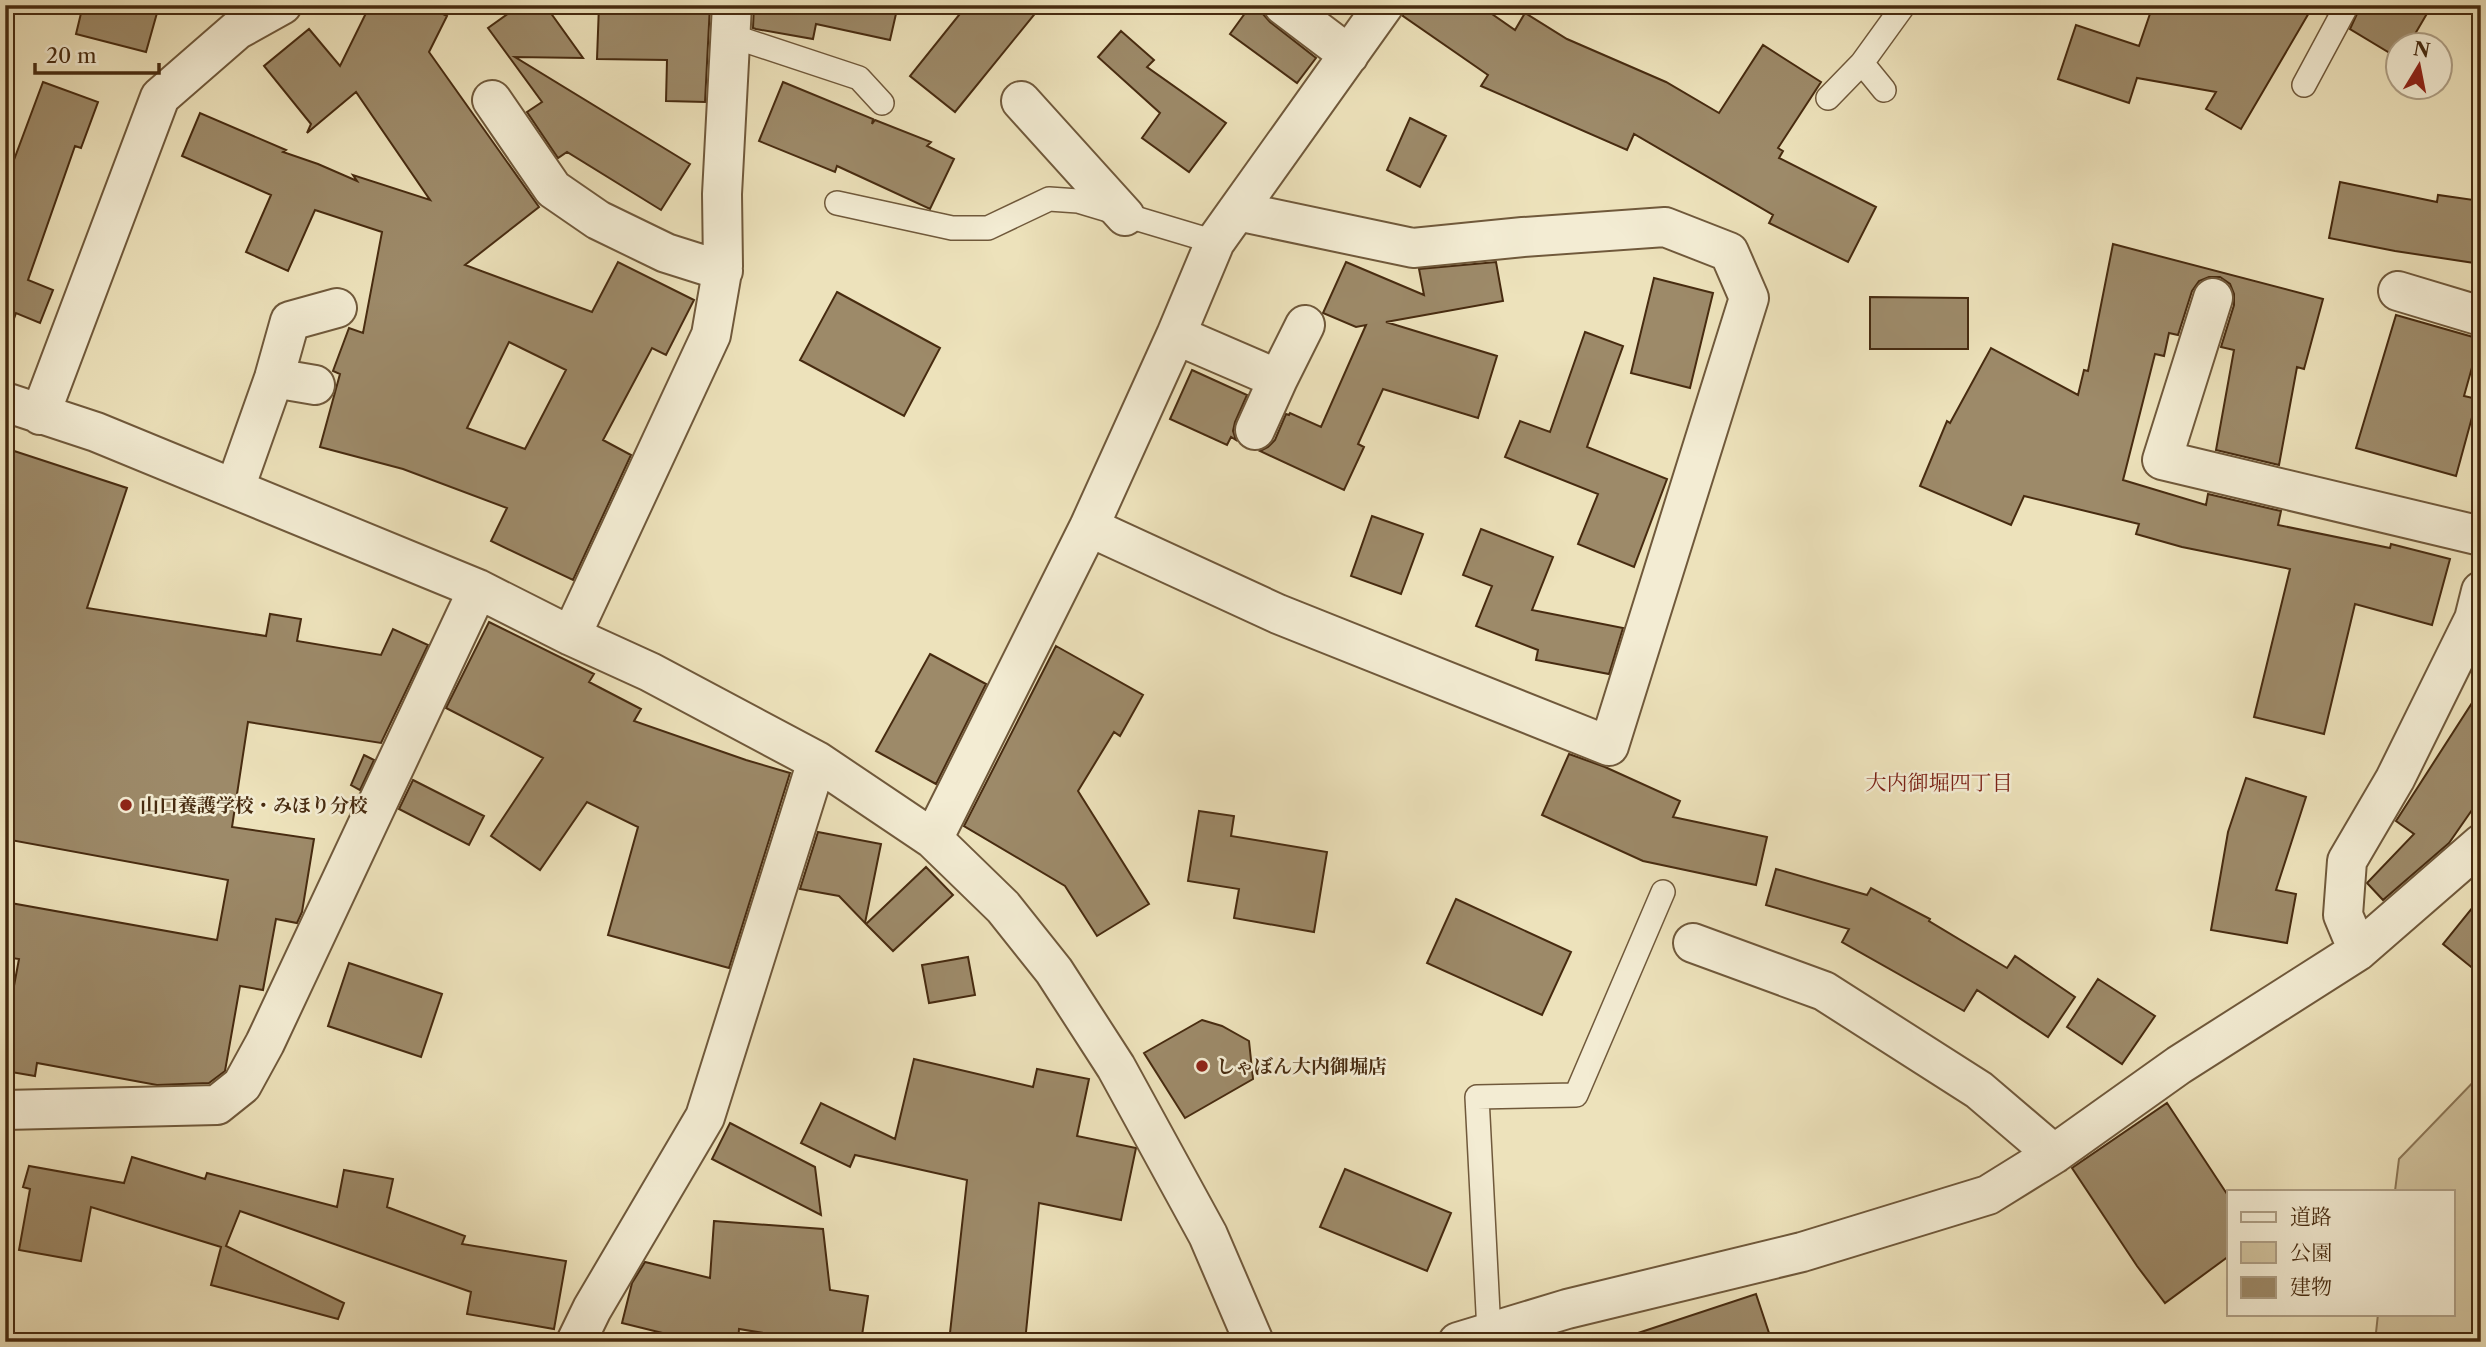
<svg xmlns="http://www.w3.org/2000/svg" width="2486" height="1347" font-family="'Libre Caslon Text','Noto Serif JP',serif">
  <rect width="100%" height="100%" fill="#ede2bb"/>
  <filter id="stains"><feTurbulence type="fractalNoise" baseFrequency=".00286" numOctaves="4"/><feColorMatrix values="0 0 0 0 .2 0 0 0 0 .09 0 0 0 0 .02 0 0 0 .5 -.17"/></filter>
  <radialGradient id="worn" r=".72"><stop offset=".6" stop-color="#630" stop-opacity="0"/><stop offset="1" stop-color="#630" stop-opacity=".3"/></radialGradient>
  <path fill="#d1c39e" stroke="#8c7757" stroke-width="2" d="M 2481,1074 L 2481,1342 L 2375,1342 L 2378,1314 L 2453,1314 L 2453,1191 L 2395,1191 L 2399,1159 Z"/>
  <path fill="#9d8a69" stroke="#472b10" stroke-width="2" fill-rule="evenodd" d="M 83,5 L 125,5 L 157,13 L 146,52 L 76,34 Z
    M 370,5 L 425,5 L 447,16 L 429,52 L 539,207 L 465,265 L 592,312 L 618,262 L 694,300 L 666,355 L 652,348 L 603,440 L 631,455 L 573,580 L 491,541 L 507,508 L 403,469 L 320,447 L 340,374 L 333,371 L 349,328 L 363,333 L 382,232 L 315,210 L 288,271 L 246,252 L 271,195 L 182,156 L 200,113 L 286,150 L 283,152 L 318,164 L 357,181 L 353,175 L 430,200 L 356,92 L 307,133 L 311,124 L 264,66 L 309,29 L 340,66 ZM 509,342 L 566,370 L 525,449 L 467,428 Z
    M 520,5 L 545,5 L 583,58 L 515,57 L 690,164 L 661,210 L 567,152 L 558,158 L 527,112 L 542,102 L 488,28 Z
    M 599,5 L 710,5 L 705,102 L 666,101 L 667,60 L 597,59 Z
    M 754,5 L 898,5 L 890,40 L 816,24 L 813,39 L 756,29 L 753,28 Z
    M 967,5 L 1042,5 L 955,112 L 910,76 Z
    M 1251,5 L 1262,5 L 1263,14 L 1270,22 L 1316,58 L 1297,83 L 1230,34 Z
    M 1406,5 L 1479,5 L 1515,30 L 1525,13 L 1567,39 L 1666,82 L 1719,113 L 1763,45 L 1821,82 L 1778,148 L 1783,151 L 1779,158 L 1876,207 L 1848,262 L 1769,223 L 1773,215 L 1634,134 L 1627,150 L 1481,86 L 1488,75 L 1403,16 Z
    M 2153,5 L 2331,5 L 2326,14 L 2313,6 L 2241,129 L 2206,109 L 2216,92 L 2137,78 L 2129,103 L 2058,79 L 2076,25 L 2139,46 Z
    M 2361,5 L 2432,5 L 2408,46 L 2398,46 L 2398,58 L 2350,29 Z
    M 1121,31 L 1154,60 L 1147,67 L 1226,123 L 1189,172 L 1142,138 L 1160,113 L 1098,57 Z
    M 43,82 L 98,102 L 81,148 L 75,146 L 28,280 L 53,290 L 40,323 L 16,313 L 10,330 L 5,329 L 5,184 Z
    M 783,82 L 873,119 L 872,124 L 875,120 L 931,142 L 927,146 L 954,159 L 930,209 L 837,166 L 835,172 L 759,141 Z
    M 1410,118 L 1446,136 L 1420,187 L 1387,170 Z
    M 2340,182 L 2437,202 L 2438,195 L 2481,201 L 2481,264 L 2395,251 L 2329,238 Z
    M 2113,244 L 2323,299 L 2304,369 L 2297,367 L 2279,465 L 2216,450 L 2234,350 L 2221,347 L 2234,305 L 2234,294 L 2230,284 L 2220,277 L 2209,277 L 2199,281 L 2192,291 L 2178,335 L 2169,333 L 2164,356 L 2155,354 L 2123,480 L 2206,505 L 2208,494 L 2272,509 L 2281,511 L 2278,525 L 2390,548 L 2391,544 L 2450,559 L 2432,625 L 2355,604 L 2324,734 L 2254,717 L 2290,569 L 2182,547 L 2136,534 L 2139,524 L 2024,496 L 2011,525 L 1920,486 L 1947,421 L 1950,423 L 1991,348 L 2078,395 L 2084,370 L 2088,371 Z
    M 1346,262 L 1424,295 L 1419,269 L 1496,262 L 1503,301 L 1386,322 L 1497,356 L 1478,418 L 1383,389 L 1358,444 L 1364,447 L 1344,490 L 1260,451 L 1268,447 L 1275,440 L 1286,414 L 1289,415 L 1290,413 L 1321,427 L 1366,325 L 1356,327 L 1323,313 Z
    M 1654,278 L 1713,293 L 1690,388 L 1631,373 Z
    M 837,292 L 940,348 L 904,416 L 800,360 Z
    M 1870,297 L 1968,298 L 1968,349 L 1870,349 Z
    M 2396,315 L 2480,339 L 2464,396 L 2477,399 L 2456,476 L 2356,448 Z
    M 1585,332 L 1623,346 L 1587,447 L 1667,479 L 1634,567 L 1578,544 L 1598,494 L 1505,457 L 1520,421 L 1550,432 Z
    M 1192,370 L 1247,395 L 1235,422 L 1233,431 L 1236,440 L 1231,437 L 1227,445 L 1170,419 Z
    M 5,448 L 127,488 L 87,608 L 266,636 L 270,614 L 301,619 L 297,641 L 381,655 L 393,629 L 428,645 L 381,743 L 248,722 L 232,827 L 314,839 L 302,912 L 297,923 L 276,919 L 263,990 L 240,986 L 225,1071 L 209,1083 L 157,1085 L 37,1063 L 35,1076 L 5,1071 L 5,1034 L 19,959 L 5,957 L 5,902 L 217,940 L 228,880 L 5,839 Z
    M 1372,516 L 1423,534 L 1401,594 L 1351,576 Z
    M 1481,529 L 1553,557 L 1532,610 L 1623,628 L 1609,674 L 1536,660 L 1538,650 L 1476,626 L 1492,586 L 1463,575 Z
    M 489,622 L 594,674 L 589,682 L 641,709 L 634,721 L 746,760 L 790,773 L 729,968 L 608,935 L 638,827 L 587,802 L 540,870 L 491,836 L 543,758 L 446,708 Z
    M 1056,646 L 1143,695 L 1120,736 L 1114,732 L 1078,791 L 1149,904 L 1097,936 L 1065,886 L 964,826 Z
    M 930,654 L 986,684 L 936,784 L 876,751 Z
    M 2481,689 L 2481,797 L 2449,843 L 2383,900 L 2367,883 L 2414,834 L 2396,821 Z
    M 1569,754 L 1605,767 L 1680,801 L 1673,817 L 1767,837 L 1756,885 L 1643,861 L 1542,815 Z
    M 364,755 L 374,760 L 360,790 L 351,785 Z
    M 2246,778 L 2306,797 L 2276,890 L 2296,894 L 2287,943 L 2211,930 L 2228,832 Z
    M 413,780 L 484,816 L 469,845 L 399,809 Z
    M 1199,811 L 1234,816 L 1231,836 L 1327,852 L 1314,932 L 1234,918 L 1239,889 L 1188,881 Z
    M 818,832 L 881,844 L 865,923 L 839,896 L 800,889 Z
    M 926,867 L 953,895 L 893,951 L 866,924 Z
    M 1776,869 L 1867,895 L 1871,888 L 1930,919 L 1929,921 L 2007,968 L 2015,956 L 2075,997 L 2048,1037 L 1977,990 L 1964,1011 L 1842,942 L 1849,929 L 1766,905 Z
    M 2481,897 L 2481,975 L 2443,944 Z
    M 1456,899 L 1571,952 L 1542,1015 L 1427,963 Z
    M 968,957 L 975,995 L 929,1003 L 922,965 Z
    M 349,963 L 442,994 L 421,1057 L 328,1026 Z
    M 2098,979 L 2155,1016 L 2122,1064 L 2067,1027 Z
    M 1202,1020 L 1222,1026 L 1249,1041 L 1253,1079 L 1185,1118 L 1144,1053 Z
    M 914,1059 L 1033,1087 L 1037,1069 L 1089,1079 L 1077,1136 L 1136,1148 L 1121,1220 L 1039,1203 L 1025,1342 L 949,1342 L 967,1180 L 855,1155 L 850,1167 L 801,1143 L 821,1103 L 895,1139 Z
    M 2167,1103 L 2229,1197 L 2229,1256 L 2165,1303 L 2137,1266 L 2072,1168 Z
    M 730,1123 L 815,1167 L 821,1215 L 712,1159 Z
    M 132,1157 L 205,1179 L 207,1173 L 337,1207 L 344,1170 L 393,1179 L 387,1207 L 465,1236 L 462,1244 L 566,1261 L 554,1329 L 467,1314 L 471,1292 L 240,1211 L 226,1246 L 344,1303 L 338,1319 L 211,1285 L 221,1247 L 91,1207 L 81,1261 L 19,1250 L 30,1189 L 23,1187 L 29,1166 L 124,1183 Z
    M 1345,1169 L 1451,1213 L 1427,1271 L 1320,1227 Z
    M 714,1221 L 823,1229 L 830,1290 L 868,1296 L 861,1342 L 818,1342 L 739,1329 L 738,1342 L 699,1342 L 622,1323 L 632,1283 L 645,1262 L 710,1278 Z
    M 1756,1294 L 1772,1342 L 1633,1342 L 1632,1335 Z"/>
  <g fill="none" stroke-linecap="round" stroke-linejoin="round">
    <g stroke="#70593b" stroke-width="26">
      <path id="lane" d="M 732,36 L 859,78 L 882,103
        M 1862,63 L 1884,90
        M 2304,85 L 2347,5
        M 1828,98 L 1862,63 L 1904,5
        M 837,203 L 952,228 L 988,228 L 1049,199 L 1078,201 L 1215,242
        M 1489,1332 L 1477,1097 L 1576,1095 L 1663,892"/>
    </g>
    <g stroke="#70593b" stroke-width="42">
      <path id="street" d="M 1283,5 L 1349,55
        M 492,100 L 553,189 L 598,220 L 666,253 L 723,271
        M 1021,101 L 1125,216
        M 2398,291 L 2481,316
        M 2213,298 L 2162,460 L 2481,536
        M 1176,335 L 1278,379 L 1305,325
        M 274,378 L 315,385
        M 5,402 L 96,432 L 478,589 L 571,636 L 650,672 L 817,761 L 933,839 L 1003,907 L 1054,971 L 1116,1067 L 1208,1235 L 1254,1342
        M 40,415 L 160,97 L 237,30 L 282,5
        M 1255,430 L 1278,379
        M 235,488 L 274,378 L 290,321 L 337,308
        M 1089,527 L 1278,614 L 1609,746 L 1749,298 L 1729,252 L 1665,227 L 1523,237 L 1413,248 L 1237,211
        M 571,636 L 711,335 L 723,266 L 722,194 L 732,5
        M 933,839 L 1089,527 L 1176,335 L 1215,242 L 1384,5
        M 1693,943 L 1824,991 L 1979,1090 L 2054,1154
        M 2358,951 L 2343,915 L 2347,861 L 2395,779 L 2474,619 L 2481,591
        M 5,1110 L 217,1105 L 242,1085 L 265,1043 L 478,589
        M 576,1342 L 592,1309 L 705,1117 L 817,761
        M 1458,1342 L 1567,1309 L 1802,1252 L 1988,1195 L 2054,1154 L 2179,1065 L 2358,951 L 2481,844"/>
    </g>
    <use href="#lane" stroke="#f3ecd3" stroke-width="23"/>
    <use href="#street" stroke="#f3ecd3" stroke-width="38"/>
  </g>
  <g fill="#8f2418" stroke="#f3ecd3" stroke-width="2.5">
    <circle cx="126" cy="805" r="7"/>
    <circle cx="1202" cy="1066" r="7"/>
  </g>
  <g text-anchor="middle" stroke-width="5" stroke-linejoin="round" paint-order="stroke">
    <g font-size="19" font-weight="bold" fill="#472b10" stroke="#f3ecd3" text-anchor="start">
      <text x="140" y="812">山口養護学校・みほり分校</text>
      <text x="1216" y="1073">しゃぼん大内御堀店</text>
    </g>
    <g font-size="21" fill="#7a1f14" stroke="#f3ecd3">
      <text x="1939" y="790">大内御堀四丁目</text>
    </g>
  </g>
  <rect width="2486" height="1347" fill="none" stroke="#ede2bb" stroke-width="28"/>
  <rect x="7" y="7" width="2472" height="1333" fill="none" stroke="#472b10" stroke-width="3.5"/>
  <rect x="14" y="14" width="2458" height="1319" fill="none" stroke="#472b10" stroke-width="2"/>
  <rect x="2227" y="1190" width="228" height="126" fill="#f3ecd3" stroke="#ae9f85" stroke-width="2"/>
  <rect x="2241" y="1212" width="35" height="10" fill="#f3ecd3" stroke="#ae9f85" stroke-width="2"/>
  <text x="2290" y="1224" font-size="21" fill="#472b10">道路</text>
  <rect x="2241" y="1242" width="35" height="21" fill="#d1c39e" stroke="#ae9f85" stroke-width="2"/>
  <text x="2290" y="1260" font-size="21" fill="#472b10">公園</text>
  <rect x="2241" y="1277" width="35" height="21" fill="#9d8a69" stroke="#ae9f85" stroke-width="2"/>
  <text x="2290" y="1294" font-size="21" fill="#472b10">建物</text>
  <g transform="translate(2419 66) rotate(10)"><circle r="33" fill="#f3ecd3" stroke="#ae9f85" stroke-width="2"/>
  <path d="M0-5L12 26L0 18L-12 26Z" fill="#8f2418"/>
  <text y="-10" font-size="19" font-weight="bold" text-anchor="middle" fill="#472b10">N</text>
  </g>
  <path d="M35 63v10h124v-10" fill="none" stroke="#472b10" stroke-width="3.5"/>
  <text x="46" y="63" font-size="21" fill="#472b10" stroke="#f3ecd3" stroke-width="5" paint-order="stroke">20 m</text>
  <rect width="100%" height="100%" filter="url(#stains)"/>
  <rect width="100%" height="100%" fill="url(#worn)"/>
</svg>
